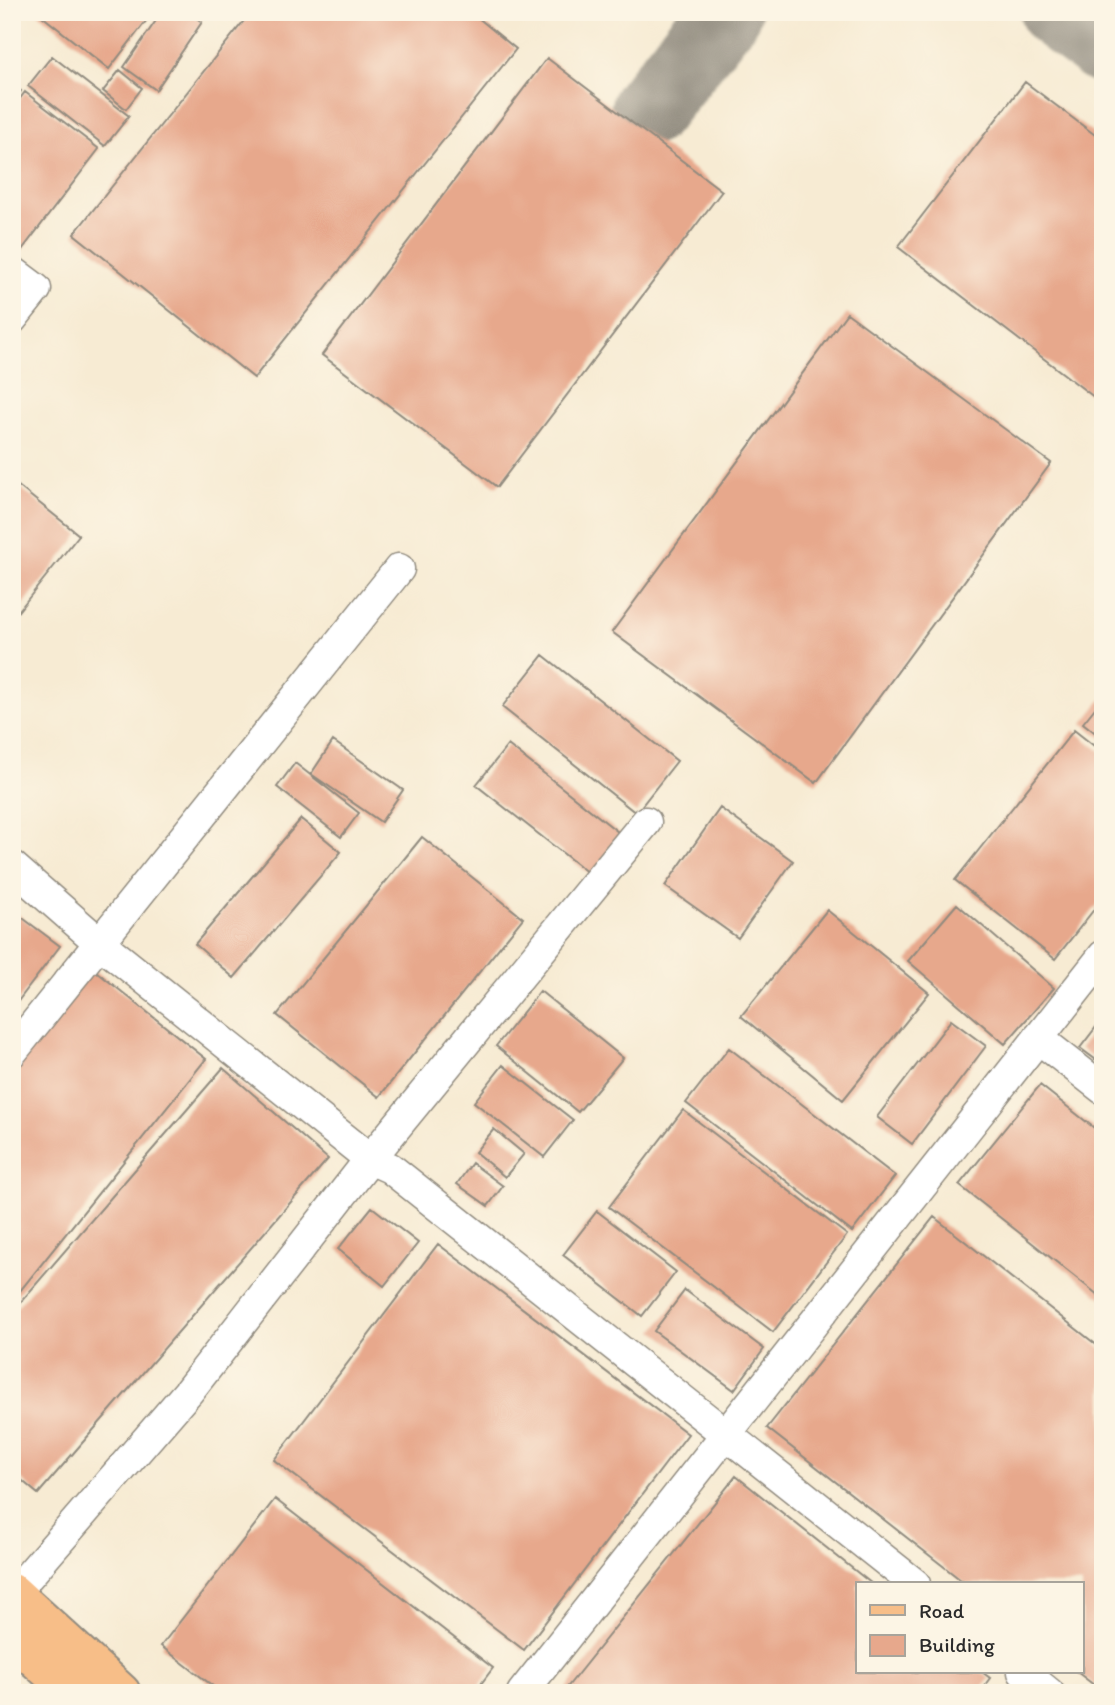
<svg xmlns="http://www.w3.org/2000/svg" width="1115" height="1705" font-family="Itim,sans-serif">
  <rect width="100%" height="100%" fill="#fcf5e5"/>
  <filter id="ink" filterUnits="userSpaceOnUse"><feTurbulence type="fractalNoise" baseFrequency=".0143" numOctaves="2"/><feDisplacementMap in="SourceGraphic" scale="14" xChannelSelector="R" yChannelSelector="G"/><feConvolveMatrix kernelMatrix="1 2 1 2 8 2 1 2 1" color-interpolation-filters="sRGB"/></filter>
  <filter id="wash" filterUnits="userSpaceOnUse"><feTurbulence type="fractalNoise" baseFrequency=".00686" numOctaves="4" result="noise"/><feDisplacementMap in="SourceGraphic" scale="28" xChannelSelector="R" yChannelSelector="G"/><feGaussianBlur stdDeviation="1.57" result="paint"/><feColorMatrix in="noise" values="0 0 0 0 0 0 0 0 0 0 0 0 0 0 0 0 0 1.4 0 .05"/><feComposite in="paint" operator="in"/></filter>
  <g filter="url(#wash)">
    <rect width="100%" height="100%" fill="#f7ebd3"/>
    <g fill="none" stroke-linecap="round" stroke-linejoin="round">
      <path stroke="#918b7f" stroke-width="75" d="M 1057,12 L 1103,47
        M 648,109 L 724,12"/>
    </g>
    <g id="blocks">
      <path fill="#e7a88c" d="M 37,12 L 153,12 L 109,69 Z
        M 162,12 L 188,12 L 202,22 L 156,90 L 124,67 Z
        M 251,12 L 471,12 L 516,49 L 254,378 L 74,234 Z
        M 52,56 L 129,116 L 105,146 L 28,86 Z
        M 547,58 L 722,191 L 497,487 L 322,355 Z
        M 120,70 L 142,88 L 126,109 L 103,91 Z
        M 1025,82 L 1103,141 L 1103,404 L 898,247 Z
        M 12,84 L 21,91 L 12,103 Z
        M 25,92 L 99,149 L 21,251 L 12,244 L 12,109 Z
        M 847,313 L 1051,463 L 816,783 L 612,632 Z
        M 12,481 L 79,535 L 12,619 Z
        M 543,655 L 677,761 L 636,813 L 502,707 Z
        M 1103,698 L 1103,739 L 1083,723 Z
        M 1074,730 L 1103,753 L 1103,898 L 1055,959 L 955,880 Z
        M 333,741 L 403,790 L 381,822 L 311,774 Z
        M 508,745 L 623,836 L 592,876 L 476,785 Z
        M 295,763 L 359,813 L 341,837 L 277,787 Z
        M 720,808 L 793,861 L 738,938 L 665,886 Z
        M 301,819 L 341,852 L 234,978 L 195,944 Z
        M 422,837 L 523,918 L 379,1097 L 277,1015 Z
        M 957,904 L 1054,988 L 1005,1044 L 908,961 Z
        M 12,910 L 60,946 L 12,1009 Z
        M 827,910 L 929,993 L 843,1100 L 741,1016 Z
        M 92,968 L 206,1059 L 12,1301 L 12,1068 Z
        M 540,991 L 623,1058 L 578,1112 L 496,1046 Z
        M 1103,1018 L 1103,1065 L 1080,1048 Z
        M 951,1020 L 986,1046 L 912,1144 L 877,1117 Z
        M 729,1048 L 895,1176 L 852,1232 L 686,1103 Z
        M 503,1065 L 573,1120 L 544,1157 L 474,1102 Z
        M 223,1068 L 328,1159 L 38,1494 L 12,1472 L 12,1312 Z
        M 1040,1085 L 1103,1135 L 1103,1299 L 959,1185 Z
        M 683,1110 L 847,1235 L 773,1332 L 609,1207 Z
        M 494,1129 L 524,1154 L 505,1177 L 475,1152 Z
        M 472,1163 L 503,1186 L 488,1206 L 457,1184 Z
        M 372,1207 L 418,1243 L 384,1286 L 338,1249 Z
        M 597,1211 L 676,1272 L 642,1316 L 563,1255 Z
        M 934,1217 L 1103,1350 L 1103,1692 L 1077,1672 L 1082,1672 L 1082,1584 L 966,1584 L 767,1428 Z
        M 438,1244 L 688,1434 L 524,1650 L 274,1460 Z
        M 685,1290 L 764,1349 L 734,1390 L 654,1331 Z
        M 736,1476 L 872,1584 L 858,1584 L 858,1672 L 982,1672 L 990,1678 L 979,1693 L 569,1693 L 565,1690 Z
        M 275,1499 L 493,1668 L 474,1693 L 222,1693 L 161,1646 Z"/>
    </g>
  </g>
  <g filter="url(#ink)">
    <use href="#blocks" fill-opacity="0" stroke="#918b7f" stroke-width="2"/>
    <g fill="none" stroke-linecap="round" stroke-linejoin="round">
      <g stroke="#918b7f" stroke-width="33">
        <path id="minor" d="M 12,271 L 36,289 L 12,319
          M 12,866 L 101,944 L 370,1159 L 390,1168 L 915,1584
          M 1038,1038 L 1103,1089
          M 12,1052 L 399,569
          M 13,1594 L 188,1392 L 370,1159 L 646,822
          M 1023,1672 L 1049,1693
          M 522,1693 L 1103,956"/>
      </g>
      <g stroke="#918b7f" stroke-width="42">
        <path id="major" d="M 12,1593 L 121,1693
          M 12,1637 L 74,1693"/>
      </g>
      <use href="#minor" stroke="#fff" stroke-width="30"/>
      <use href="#major" stroke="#f7be88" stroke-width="38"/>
    </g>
  </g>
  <rect width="1115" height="1705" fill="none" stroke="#fcf5e5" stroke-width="42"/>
  <rect x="856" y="1582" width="228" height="91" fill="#fcf5e5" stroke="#a8a49b" stroke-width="2"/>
  <rect x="870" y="1605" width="35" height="10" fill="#f7be88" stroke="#a8a49b" stroke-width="2"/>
  <text x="919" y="1618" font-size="21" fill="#2b2b2b">Road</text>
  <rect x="870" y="1635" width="35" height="21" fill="#e7a88c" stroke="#a8a49b" stroke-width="2"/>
  <text x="919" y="1652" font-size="21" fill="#2b2b2b">Building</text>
</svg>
